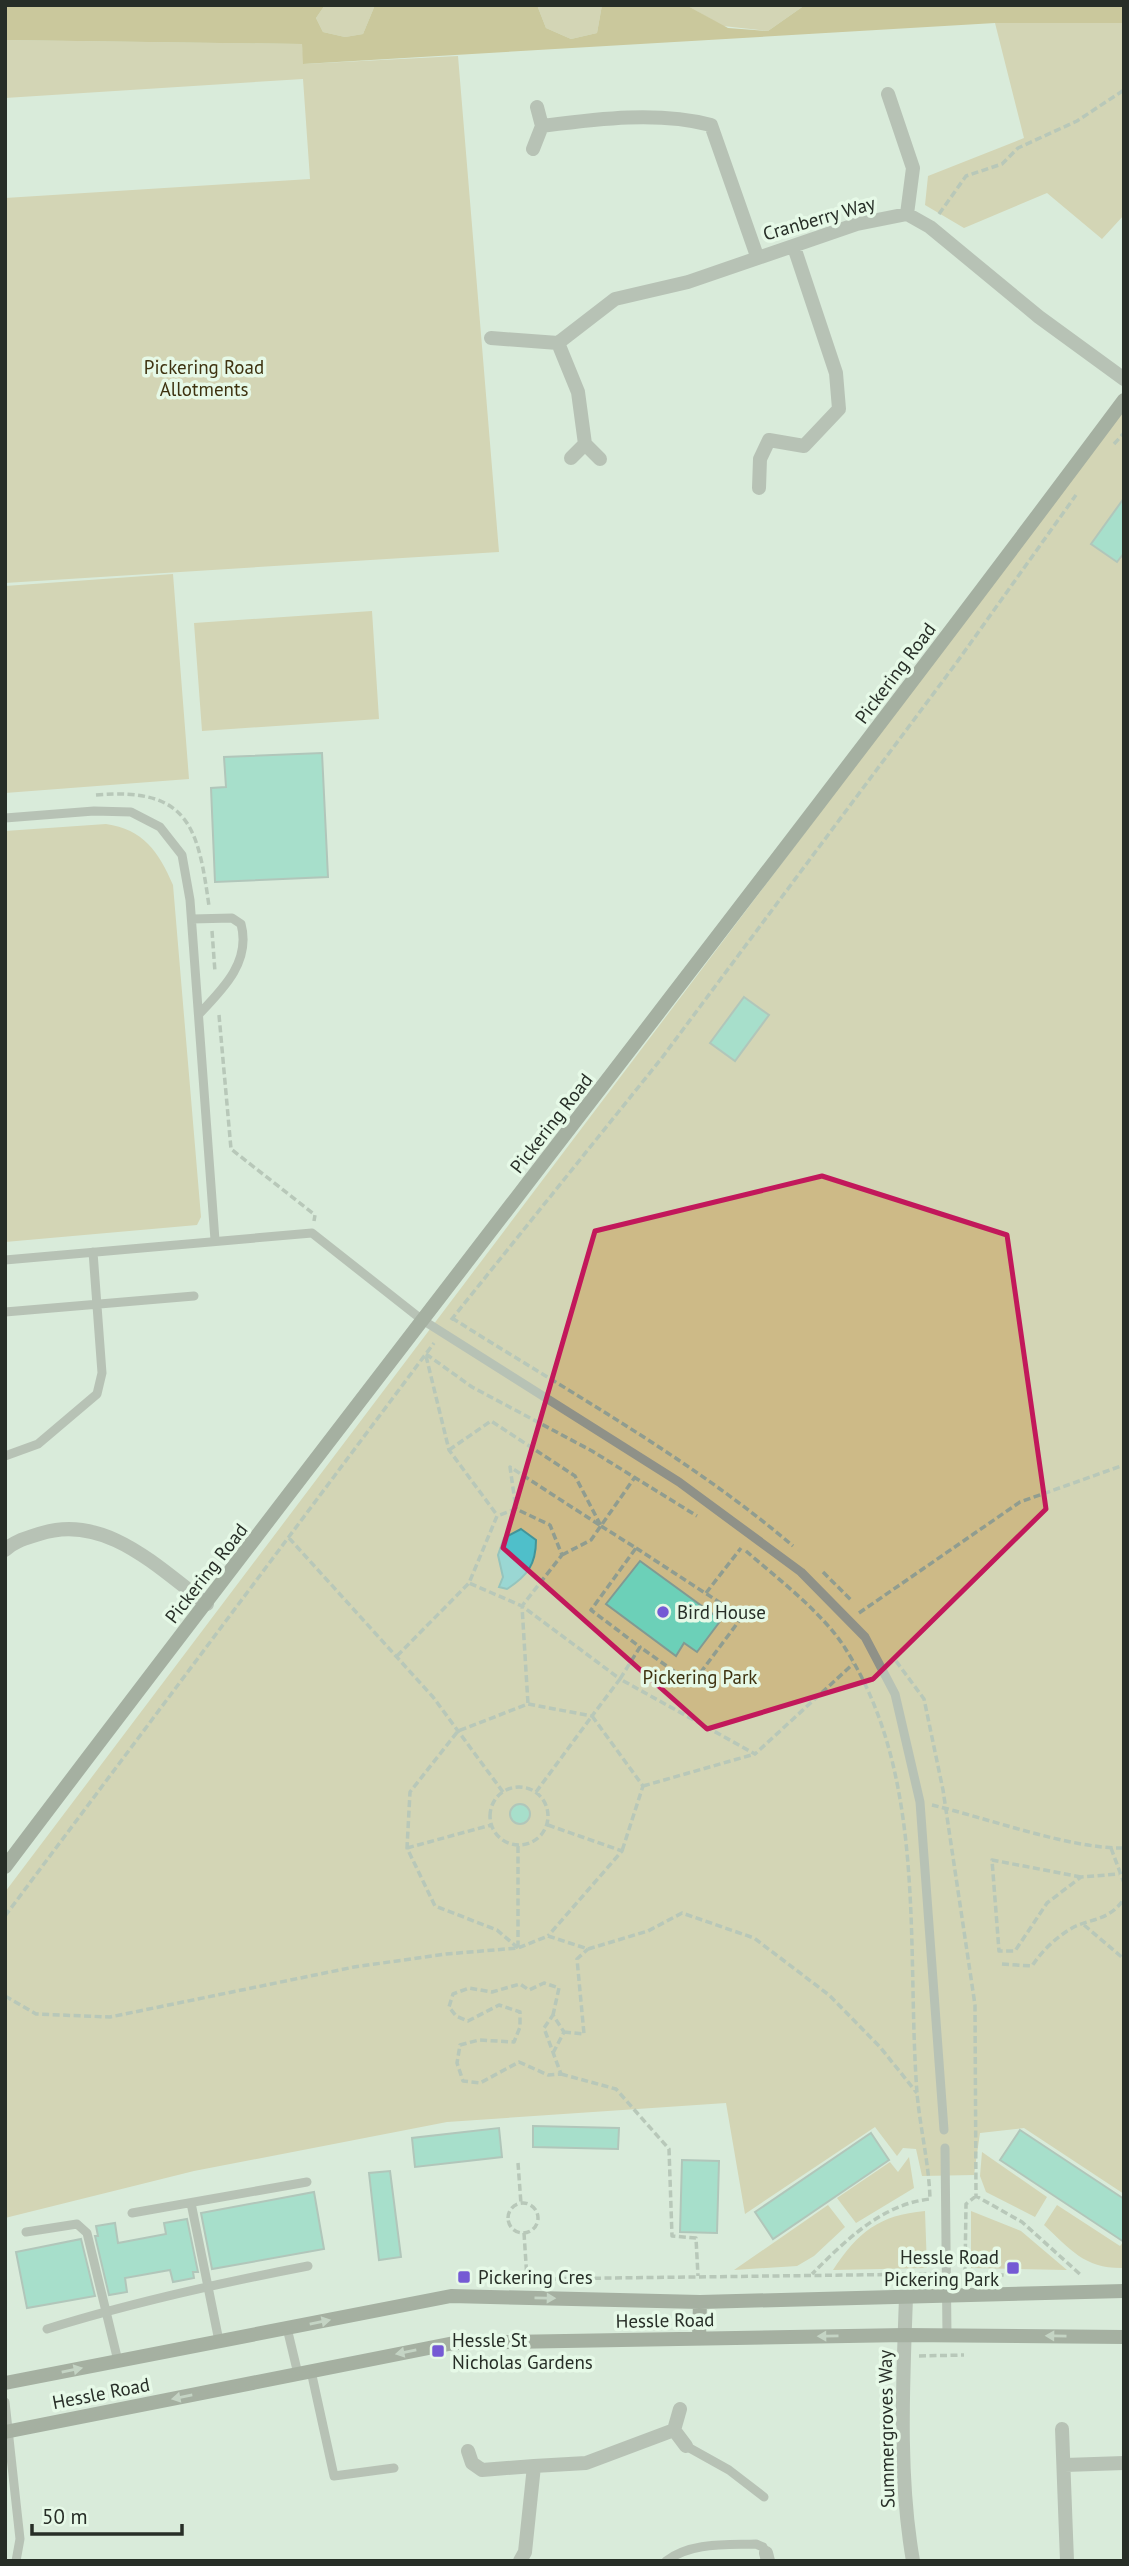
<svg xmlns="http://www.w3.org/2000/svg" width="1129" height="2566" font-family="'PT Sans',sans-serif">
  <rect width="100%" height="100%" fill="#d9ebda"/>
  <path fill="#cdba87" d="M 325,5 L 375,5 L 363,34 L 345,37 L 323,32 L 316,18 Z
    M 537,5 L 602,5 L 597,33 L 571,39 L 546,28 Z
    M 686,5 L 805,5 L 768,31 L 723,26 Z
    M 995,23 L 1124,23 L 1124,215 L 1102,239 L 1047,193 L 964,228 L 925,205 L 928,176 L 1024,138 Z
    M 5,40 L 302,44 L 304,64 L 458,56 L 499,552 L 5,583 L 5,198 L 310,179 L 303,79 L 5,98 Z
    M 1124,410 L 1124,2194 L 1024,2128 L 980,2133 L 974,2175 L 922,2176 L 916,2149 L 903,2148 L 897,2156 L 875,2127 L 745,2214 L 726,2103 L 447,2122 L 194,2171 L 5,2218 L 5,1892 Z
    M 173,574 L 189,779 L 5,793 L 5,586 Z
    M 372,611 L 379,719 L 202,731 L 194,623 Z
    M 106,824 C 143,829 159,852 173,885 L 201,1217 L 197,1225 L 5,1242 L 5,831 Z
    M 982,2152 L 1047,2197 L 1035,2217 L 986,2192 L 980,2176 Z
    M 909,2157 L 914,2188 L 856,2223 L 837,2198 L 890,2162 L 898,2172 Z
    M 828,2205 L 845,2227 L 814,2256 L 797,2266 L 734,2270 Z
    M 1057,2205 L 1120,2246 L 1124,2241 L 1124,2268 C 1085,2269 1071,2250 1044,2225 Z
    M 925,2211 L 927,2268 L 833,2270 C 858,2232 879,2215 925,2211 Z
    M 971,2211 L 1021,2231 L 1067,2270 L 971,2268 Z"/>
  <path fill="#b89d50" d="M 5,5 L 325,5 L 316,18 L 323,32 L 345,37 L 363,34 L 375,5 L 537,5 L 546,28 L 571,39 L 597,33 L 602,5 L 686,5 L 728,28 L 768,31 L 805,5 L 1124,5 L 1124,23 L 995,23 L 303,64 L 302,44 L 5,40 Z"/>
  <path fill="#4fbfca" stroke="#439499" stroke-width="2" d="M 521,1529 L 536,1540 C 536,1565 527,1576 507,1589 L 499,1587 L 503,1577 L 498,1555 L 504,1538 Z"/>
  <path fill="#6cd0b8" stroke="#819a93" stroke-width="2" d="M 1124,498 L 1124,553 L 1117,562 L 1091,544 Z
    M 322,753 L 328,877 L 215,882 L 211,788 L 226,787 L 224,757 Z
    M 744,997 L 769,1015 L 735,1061 L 710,1043 Z
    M 640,1561 L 721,1620 L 697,1652 L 684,1643 L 676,1656 L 606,1604 Z
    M510 1814a10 10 0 1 1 20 0a10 10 0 1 1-20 0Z
    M 533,2126 L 619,2128 L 618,2149 L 533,2147 Z
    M 499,2128 L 502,2157 L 415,2167 L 412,2138 Z
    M 1020,2130 L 1124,2199 L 1124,2242 L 1000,2160 Z
    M 871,2133 L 889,2160 L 773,2239 L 755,2212 Z
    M 682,2160 L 719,2161 L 717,2233 L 680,2232 Z
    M 390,2171 L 401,2257 L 379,2260 L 369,2173 Z
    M 314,2192 L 324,2249 L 212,2269 L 201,2213 Z
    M 187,2219 L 198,2272 L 193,2272 L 194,2278 L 173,2282 L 170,2270 L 125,2278 L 127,2292 L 109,2295 L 95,2236 L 98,2236 L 96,2226 L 115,2223 L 118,2243 L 166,2234 L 164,2223 Z
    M 81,2239 L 95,2296 L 27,2308 L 16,2252 Z"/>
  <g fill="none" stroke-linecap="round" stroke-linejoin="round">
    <path stroke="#909d90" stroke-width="3.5" stroke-dasharray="7 3.5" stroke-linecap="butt" d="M 939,214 L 966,176 L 1002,164 L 1018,148 L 1077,121 L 1124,90
      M 1114,444 L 1124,433
      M 96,795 C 189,787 198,827 209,906
      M 212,931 L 215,972
      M 219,1015 L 231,1149 L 315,1215 L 314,1221
      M 452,1318 C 567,1391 690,1458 793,1546
      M 451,1320 L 661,1059 L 957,662 L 1076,495
      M 426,1354 L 472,1387 L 592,1451 L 697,1516
      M 426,1356 L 449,1450 L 497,1515
      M 449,1450 L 491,1421 L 575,1476 L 601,1526 L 510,1467 L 516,1509
      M 601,1526 L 636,1548 L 591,1610 L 640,1647 L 620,1679 L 755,1754 L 853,1664
      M 289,1538 L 433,1697 L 503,1792
      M 636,1548 L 742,1617 L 692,1684 L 640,1647
      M 746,1551 C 777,1578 823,1613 845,1648 C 928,1778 906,1946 917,2093 C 920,2128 929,2163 930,2199 C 882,2204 845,2241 812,2274
      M 562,1555 L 591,1540 L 635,1477
      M 823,1572 L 852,1601
      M 706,1593 L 741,1548
      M 859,1613 L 1020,1502 L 1124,1465
      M 397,1656 L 469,1583
      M 896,1661 L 924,1699 L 943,1790 L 975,2005 L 976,2196 L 1022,2222 L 1082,2276
      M 643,1786 L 755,1754
      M490 1816a29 29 0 1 1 58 0a29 29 0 1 1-58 0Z
      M 536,1792 L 592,1716 L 643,1786 L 622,1851
      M 932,1805 C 987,1818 1070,1849 1124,1848
      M 548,1825 L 622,1851 L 548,1936
      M 518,1846 L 518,1948
      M 407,1848 L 491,1825
      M 1111,1848 L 1124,1883
      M 1081,1877 L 992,1860 L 999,1951 L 1015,1951 L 1047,1903 L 1081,1877 L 1119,1874
      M 5,1916 L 434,1343
      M 1084,1925 L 1124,1959
      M 518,1948 L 497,1930 L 435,1906 L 407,1848 L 410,1792 L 458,1731 L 528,1704 L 592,1716 L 620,1679 L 522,1606 L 562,1555 L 550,1525 L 516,1509 L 497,1516 L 469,1583 L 522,1606 L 528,1704
      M 1002,1964 L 1032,1966 C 1042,1951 1055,1938 1072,1928 C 1090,1918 1108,1922 1124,1899
      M 5,1996 L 36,2014 L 110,2017 L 354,1967 L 446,1954 L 518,1948 L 548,1936 L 588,1949 L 648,1931 L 682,1913 L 754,1938 L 829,1995 L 880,2047 L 917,2093
      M 564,2032 L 584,2034 L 577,1959 L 588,1949
      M 553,2053 L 564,2032 L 553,2015 L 544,2028 L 561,2074 L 548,2075 L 519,2062 L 480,2083 L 463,2081 L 457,2063 L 460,2045 L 479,2040 L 514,2042 L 520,2027 L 520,2012 L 499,2005 L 468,2021 L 456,2016 L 449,2007 L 453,1994 L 469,1988 L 492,1992 L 520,1984 L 529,1990 L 544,1983 L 559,1988 L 553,2015
      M 561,2074 L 616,2089 L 669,2149 L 672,2236 L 696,2238 L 698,2276
      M 518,2163 L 521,2204
      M 976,2196 L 966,2204 L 965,2275 L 1006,2275
      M508 2218a15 15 0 1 1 30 0a15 15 0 1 1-30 0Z
      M 524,2233 L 527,2279
      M 531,2279 L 932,2274
      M 919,2356 L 964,2355"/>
    <path stroke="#8f9188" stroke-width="9" d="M 5,818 L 94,811 L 131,812 L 160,827 L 182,855 L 190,900 L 215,1240
      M 192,919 L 232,918 L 241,924 C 251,961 224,988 199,1014
      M 5,1260 L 312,1233 L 421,1319 L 679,1482 L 801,1572 L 865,1637 L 895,1694 L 920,1802 L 944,2130
      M 5,1312 L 194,1296
      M 5,1456 L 38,1444 L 97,1394 L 102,1373 L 93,1252
      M 945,2148 L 947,2335
      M 191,2203 L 219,2341
      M 132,2213 L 307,2182
      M 26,2232 L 77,2224 L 87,2233 L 118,2361
      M 287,2328 L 298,2374
      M 47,2329 C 133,2302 220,2283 308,2266
      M 311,2371 L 334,2476 L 394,2468
      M 5,2402 L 20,2539 L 16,2561
      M 686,2446 L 729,2470 L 764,2497
      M 666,2561 C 691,2542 726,2545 756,2544 L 763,2547 L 766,2553"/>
    <path stroke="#8f9188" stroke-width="14" d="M 888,94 L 913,168 L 907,214
      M 542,126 C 597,119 657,111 711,125 L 757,256
      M 533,149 L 542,126 L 537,107
      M 491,338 L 558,343 L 615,299 L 688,282 L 857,224 L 907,214 L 930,227 L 1039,317 L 1124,379
      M 558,343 L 578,392 L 585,444
      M 571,458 L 585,444 L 600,459
      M 759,488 L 760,459 L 769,440 L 804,446 L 839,409 L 836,373 L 794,247
      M 5,1550 C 14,1541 27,1538 39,1534 C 105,1512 158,1568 207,1604
      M 906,2297 C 903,2384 898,2475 913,2561
      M 680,2409 L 674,2430 L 686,2446
      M 1062,2429 L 1067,2561
      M 468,2451 L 472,2463 L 482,2470 L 534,2466
      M 1065,2465 L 1124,2463
      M 766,2553 L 768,2561
      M 520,2561 L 525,2552 L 534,2466 L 586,2463 L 674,2430"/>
    <path stroke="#66695c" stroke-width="14" d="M 5,1867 C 375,1376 756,893 1124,400
      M 699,2338 L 700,2302
      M 5,2383 L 451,2296 L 700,2302 L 1124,2291
      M 5,2432 L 454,2343 L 905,2335 L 1124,2337"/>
  </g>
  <defs><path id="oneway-solid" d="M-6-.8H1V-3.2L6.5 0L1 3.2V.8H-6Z" transform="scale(1.75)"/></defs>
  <g fill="#acb8a8">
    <use href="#oneway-solid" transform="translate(545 2298) rotate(1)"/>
    <use href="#oneway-solid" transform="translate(320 2322) rotate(-11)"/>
    <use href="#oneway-solid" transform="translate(828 2336) rotate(179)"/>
    <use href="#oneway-solid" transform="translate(1056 2336) rotate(-179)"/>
    <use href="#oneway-solid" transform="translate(406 2352) rotate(169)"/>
    <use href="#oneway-solid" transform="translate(72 2370) rotate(-11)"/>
    <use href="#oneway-solid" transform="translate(182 2397) rotate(169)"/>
  </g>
  <path d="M0 0H1129V2566H0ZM 822,1176 L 1007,1235 L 1046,1509 L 873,1679 L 707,1729 L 503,1548 L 595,1231 Z" fill="#d9ebda" fill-opacity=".55" fill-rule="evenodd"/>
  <path fill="none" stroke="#c2185b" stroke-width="5" stroke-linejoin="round" d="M 822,1176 L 1007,1235 L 1046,1509 L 873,1679 L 707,1729 L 503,1548 L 595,1231 Z"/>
  <g fill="#755ad4" stroke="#e6f9e7" stroke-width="2.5">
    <circle cx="663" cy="1612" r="7"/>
    <rect x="1006" y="2261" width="14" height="14" rx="3.5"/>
    <rect x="457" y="2270" width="14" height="14" rx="3.5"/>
    <rect x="431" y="2344" width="14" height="14" rx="3.5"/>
  </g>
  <g text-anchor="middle" stroke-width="7" stroke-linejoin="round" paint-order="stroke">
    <g font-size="19" fill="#272e27" stroke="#e6f9e7">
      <text transform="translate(819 218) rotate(-16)" y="7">Cranberry Way</text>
      <text transform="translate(895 673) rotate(-53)" y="7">Pickering Road</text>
      <text transform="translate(551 1123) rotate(-52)" y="7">Pickering Road</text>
      <text transform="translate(206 1573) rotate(-52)" y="7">Pickering Road</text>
      <text transform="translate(665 2320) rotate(-1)" y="7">Hessle Road</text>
      <text transform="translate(101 2393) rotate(-11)" y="7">Hessle Road</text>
      <text transform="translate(886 2429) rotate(-91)" y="7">Summergroves Way</text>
    </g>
    <g font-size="19" fill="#3e3210" stroke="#e6f9e7">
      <text x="204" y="374">Pickering Road<tspan x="204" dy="22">Allotments</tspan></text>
      <text x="700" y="1684">Pickering Park</text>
    </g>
    <g font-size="19" fill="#272e27" stroke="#e6f9e7" text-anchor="start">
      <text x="677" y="1619">Bird House</text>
      <text x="999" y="2264" text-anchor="end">Hessle Road<tspan x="999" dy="22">Pickering Park</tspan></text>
      <text x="478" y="2284">Pickering Cres</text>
      <text x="452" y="2347">Hessle St<tspan x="452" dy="22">Nicholas Gardens</tspan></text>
    </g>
  </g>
  <rect width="1129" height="2566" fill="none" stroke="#272e27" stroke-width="14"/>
  <path d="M32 2524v10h150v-10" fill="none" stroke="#272e27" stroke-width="3.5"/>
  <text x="42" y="2524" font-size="21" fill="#272e27" stroke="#e6f9e7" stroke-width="5" paint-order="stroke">50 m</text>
</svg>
